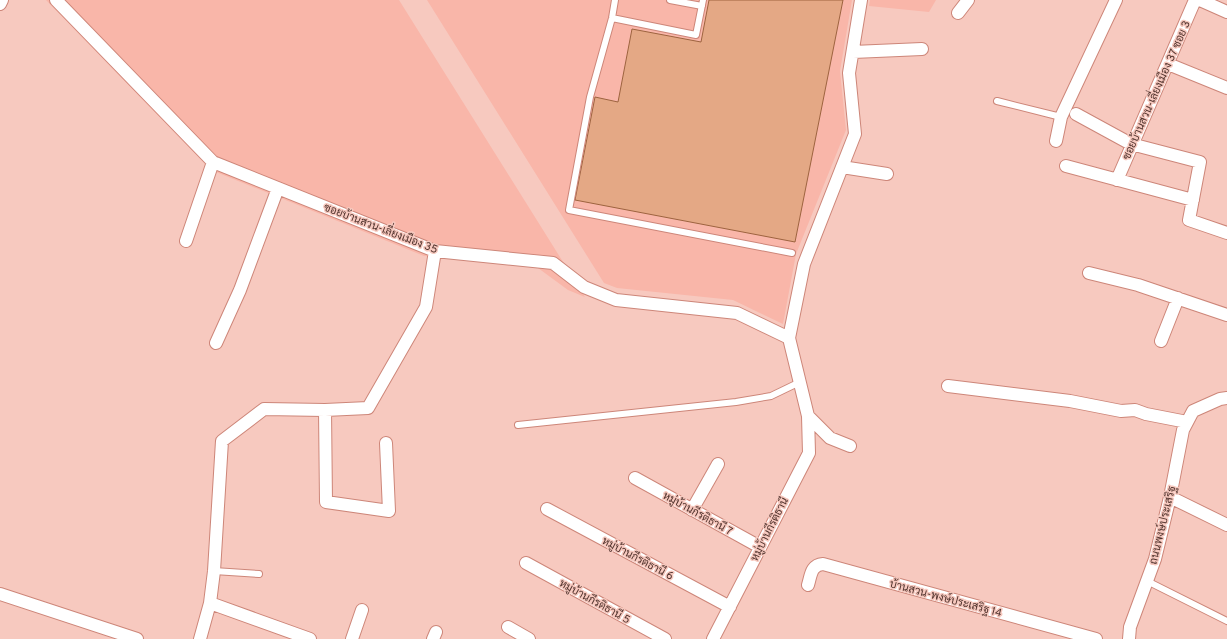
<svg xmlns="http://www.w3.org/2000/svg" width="1227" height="639" font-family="Overpass,Sarabun,sans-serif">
  <rect width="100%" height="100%" fill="#f7c9bf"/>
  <path fill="#f9b6a9" d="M 46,0 L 399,0 L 585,297 L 568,290 L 538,268 L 424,256 L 211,170 Z
    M 427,0 L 852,0 L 840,71 L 846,130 L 796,254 L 783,324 L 733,300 L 617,288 L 604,283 Z
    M 870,0 L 936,0 L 929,12 L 869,6 Z"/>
  <path fill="#e4a885" stroke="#9d633f" d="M 709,0 L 843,0 L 795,242 L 575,200 L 595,97 L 618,102 L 632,29 L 701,42 Z"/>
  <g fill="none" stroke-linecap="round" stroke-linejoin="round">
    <g stroke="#cd8679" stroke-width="8">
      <path id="service" d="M 615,0 L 612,18 L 590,97 L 569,210 L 792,253
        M 670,0 L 702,6
        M 612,18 L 696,35 L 703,0
        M 997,101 L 1061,117
        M 518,425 L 736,402 L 771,396 L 800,382
        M 214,571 L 259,574
        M 1147,581 L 1227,621"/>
    </g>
    <g stroke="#cd8679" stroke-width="14">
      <path id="minor" d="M 56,0 L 213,162 L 435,251 L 553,263 L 584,287 L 616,300 L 737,313 L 789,338
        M 1200,0 L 1227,12
        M 0,4 L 2,0
        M 958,13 L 968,0
        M 853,52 L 922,49
        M 1168,64 L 1227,88
        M 1076,114 L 1131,144 L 1200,162 L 1189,220 L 1227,233
        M 1056,141 L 1061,117 L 1116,0
        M 1066,166 L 1193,200
        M 842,167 L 887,174
        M 1117,180 L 1195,0
        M 186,241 L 213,162
        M 1089,273 L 1138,285 L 1227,315
        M 1161,341 L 1178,298
        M 216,343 L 240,290 L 278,188
        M 948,386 L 1070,401 L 1121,411 L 1135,410 L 1146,414 L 1187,422
        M 325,410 L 326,502 L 389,511 L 386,443
        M 850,446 L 830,438 L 808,416 L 789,338 L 804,264 L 855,134 L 849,73 L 861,0
        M 635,478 L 760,547
        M 1170,497 L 1227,525
        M 547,509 L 730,607
        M 692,510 L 718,464
        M 526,563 L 665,639
        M 808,585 C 811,575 811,565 823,564 L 1096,639
        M 0,594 L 137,639
        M 210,603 L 310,639
        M 508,627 L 529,639
        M 200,639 L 210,603 L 214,571 L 222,441 L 264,409 L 325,410 L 368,408 L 426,307 L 435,251
        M 352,639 L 362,610
        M 433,639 L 436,632
        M 713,639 L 809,453 L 808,416
        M 1129,639 L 1130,627 L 1155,559 L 1170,497 L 1183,430 L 1193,411 L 1220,399 L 1227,398"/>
    </g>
    <use href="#service" stroke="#fff" stroke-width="6"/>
    <use href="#minor" stroke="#fff" stroke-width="12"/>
  </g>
  <g text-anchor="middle" stroke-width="3" stroke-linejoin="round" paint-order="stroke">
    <g font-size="11" fill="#51332d" stroke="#f7c9bf">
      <text transform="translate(1156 90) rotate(-66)" y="4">ซอยบ้านสวน-เลี่ยงเมือง 37 ซอย 3</text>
      <text transform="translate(381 228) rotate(21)" y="4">ซอยบ้านสวน-เลี่ยงเมือง 35</text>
      <text transform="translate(698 513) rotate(29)" y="4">หมู่บ้านกีรติธานี 7</text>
      <text transform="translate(1162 525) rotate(-76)" y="4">ถนนพงษ์ประเสริฐ</text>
      <text transform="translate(769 529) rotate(-63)" y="4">หมู่บ้านกีรติธานี</text>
      <text transform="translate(638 558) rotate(28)" y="4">หมู่บ้านกีรติธานี 6</text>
      <text transform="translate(946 598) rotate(15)" y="4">บ้านสวน-พงษ์ประเสริฐ 14</text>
      <text transform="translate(595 601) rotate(29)" y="4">หมู่บ้านกีรติธานี 5</text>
    </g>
  </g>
</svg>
